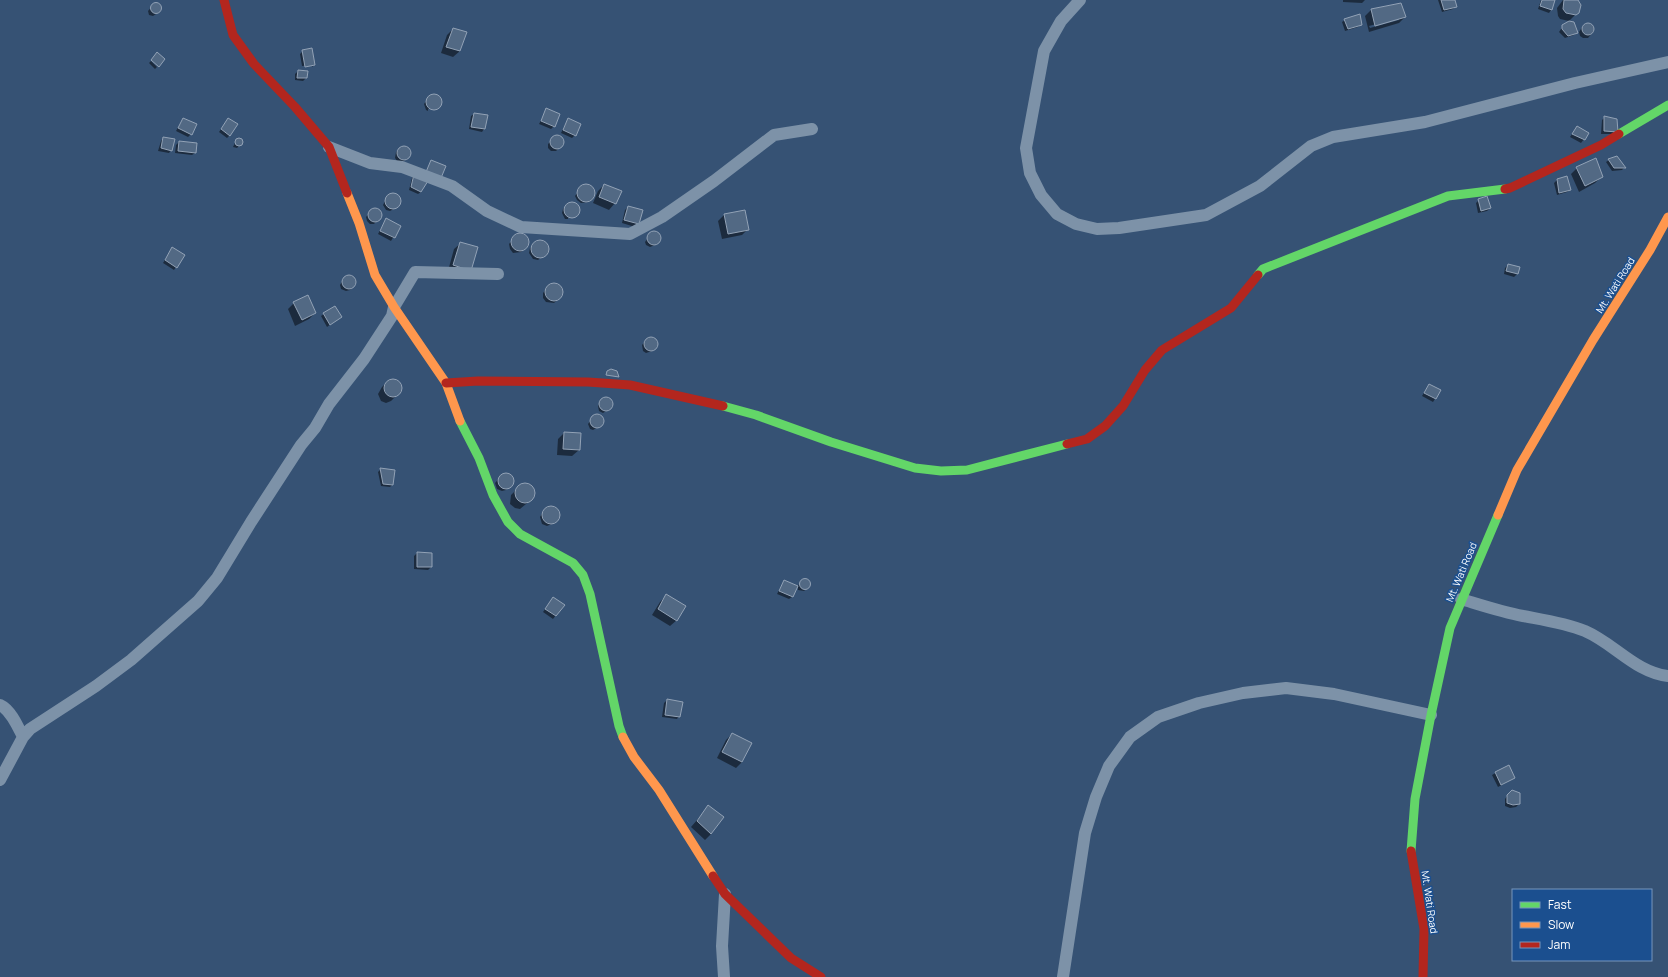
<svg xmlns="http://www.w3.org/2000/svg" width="1668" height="977" font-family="Manrope,sans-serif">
  <rect width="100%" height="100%" fill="#365274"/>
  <path fill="#0007" fill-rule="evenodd" d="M 1343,0 L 1365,0 L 1362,3 L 1343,2 Z
    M 1438,0 L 1454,0 L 1456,6 L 1453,9 L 1442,12 Z
    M 1541,0 L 1554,0 L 1551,10 L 1549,13 L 1538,9 Z
    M 1563,0 L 1577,0 L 1578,12 L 1569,21 L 1560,19 L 1558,16 L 1557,8 Z
    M 154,4 L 159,6 L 159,12 L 153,16 L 149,15 L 148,11 Z
    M 1371,10 L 1405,17 L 1399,23 L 1369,32 L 1365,16 ZM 1399,18 L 1399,20 L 1370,28 L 1369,26 Z
    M 1345,20 L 1361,24 L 1358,27 L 1345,31 L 1342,22 Z
    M 1587,24 L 1591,25 L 1594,28 L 1594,31 L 1588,38 L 1583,38 L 1580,36 L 1579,32 L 1583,26 Z
    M 1563,26 L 1576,32 L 1574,35 L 1565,38 L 1559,32 Z
    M 453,29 L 460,51 L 453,57 L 441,53 L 447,35 Z
    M 303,51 L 314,65 L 312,67 L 312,65 L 302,66 L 300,54 Z
    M 151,61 L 157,67 L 155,69 L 149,63 Z
    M 298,71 L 307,72 L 306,78 L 303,81 L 295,80 L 295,74 Z
    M 437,95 L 440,98 L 441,104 L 438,107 L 428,109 L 428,111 L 426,110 L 424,104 L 430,96 Z
    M 547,110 L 554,126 L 551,129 L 539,124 Z
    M 474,114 L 484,129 L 482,132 L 469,129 L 471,116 Z
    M 1605,117 L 1614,134 L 1601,134 L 1602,120 Z
    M 183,119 L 191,134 L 188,137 L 176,131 Z
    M 568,119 L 575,135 L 572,138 L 561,133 Z
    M 226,122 L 230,135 L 227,138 L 219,132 Z
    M 1577,127 L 1588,134 L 1581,143 L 1570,137 Z
    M 555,137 L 559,137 L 562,139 L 562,145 L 556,151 L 551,151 L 548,148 L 548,144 Z
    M 163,138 L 171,150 L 169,153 L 158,151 L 161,141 Z
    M 237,139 L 240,139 L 241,144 L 237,148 L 233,147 Z
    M 179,142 L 195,153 L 192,155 L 175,153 L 176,145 Z
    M 402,147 L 406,147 L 410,152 L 408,158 L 401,163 L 397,161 L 395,158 L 396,152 Z
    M 1609,160 L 1624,168 L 1622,170 L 1612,171 L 1606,162 Z
    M 1577,168 L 1601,177 L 1595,183 L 1579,192 L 1571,174 Z
    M 415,175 L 421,192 L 418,194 L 409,190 L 412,178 Z
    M 1557,180 L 1570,190 L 1567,192 L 1557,195 L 1554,183 Z
    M 587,185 L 592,187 L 594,194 L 588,202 L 581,203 L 577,200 L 575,196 L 581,188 Z
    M 604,185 L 615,203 L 609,210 L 593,203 L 598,191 Z
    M 393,195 L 398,197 L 399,200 L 397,207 L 390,211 L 386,210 L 383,205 L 386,199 Z
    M 1479,200 L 1490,208 L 1487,211 L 1478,213 L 1476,203 Z
    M 570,203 L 577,205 L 579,208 L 576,216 L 568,218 L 568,219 L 565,219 L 562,213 L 563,209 Z
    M 628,207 L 638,224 L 635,227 L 622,223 L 625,210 Z
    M 372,210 L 378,210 L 380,212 L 381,216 L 374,224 L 370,224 L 367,221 L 366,217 Z
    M 724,215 L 748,229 L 742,235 L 722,239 L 718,221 Z
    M 386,219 L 400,226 L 391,241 L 378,234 Z
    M 656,233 L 659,235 L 660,238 L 658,242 L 655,245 L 650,247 L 646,245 L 645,242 L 651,234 Z
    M 522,235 L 526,238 L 527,245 L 521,252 L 513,253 L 510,249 L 509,244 L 515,237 Z
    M 540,242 L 544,243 L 547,250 L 545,254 L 538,260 L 533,259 L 529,253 L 530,248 Z
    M 461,243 L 470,270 L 448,271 L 454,249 Z
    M 170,252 L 176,267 L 174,270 L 163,263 Z
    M 1508,265 L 1519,268 L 1517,274 L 1514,277 L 1504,274 L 1505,268 Z
    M 350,275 L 354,277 L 356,283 L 350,290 L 346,291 L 341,289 L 340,285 L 344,278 Z
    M 554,284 L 561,289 L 561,296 L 554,303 L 546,302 L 543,298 L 543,293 L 549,286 Z
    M 294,303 L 315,313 L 309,319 L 295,326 L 288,309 Z
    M 324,314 L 340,317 L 327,327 L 321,316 Z
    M 651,338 L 654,339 L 657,345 L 652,351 L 646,353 L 643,351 L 642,345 L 647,339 Z
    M 393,380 L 398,382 L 400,389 L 398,394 L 391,401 L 386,403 L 381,401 L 378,394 L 382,387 L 388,381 Z
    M 1429,385 L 1440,391 L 1433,402 L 1422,396 Z
    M 608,398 L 611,401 L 612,405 L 606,411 L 603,413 L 599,411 L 598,406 L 600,402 L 603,399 Z
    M 598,415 L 601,417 L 603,421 L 600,426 L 593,430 L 590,429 L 588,424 L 594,416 Z
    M 564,433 L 579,450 L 572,456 L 557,455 L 558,439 Z
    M 381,469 L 392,485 L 390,487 L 381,486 L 378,472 Z
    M 503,474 L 508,474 L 513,478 L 513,483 L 506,490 L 502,491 L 497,489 L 495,483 Z
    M 525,484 L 531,486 L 534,491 L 532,499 L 520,509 L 515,508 L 510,504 L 511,495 L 517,489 Z
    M 553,508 L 557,511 L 559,515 L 557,520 L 554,523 L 547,526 L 542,524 L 540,517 L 543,512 L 546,509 Z
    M 417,553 L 431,567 L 428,570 L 414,569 L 414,556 Z
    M 806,580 L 810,584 L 807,588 L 804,591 L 798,590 L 798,586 L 799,584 L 802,581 Z
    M 784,581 L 792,597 L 789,599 L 777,594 Z
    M 667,595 L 677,620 L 670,626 L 652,615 L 660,602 Z
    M 553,598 L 564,605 L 553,619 L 543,612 Z
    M 667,700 L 679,716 L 677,719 L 662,717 L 664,703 Z
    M 732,734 L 742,762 L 736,768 L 717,758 L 726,740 Z
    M 1508,766 L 1514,778 L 1498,787 L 1492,775 Z
    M 1510,792 L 1519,804 L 1516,807 L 1510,808 L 1505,806 L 1505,799 Z
    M 709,806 L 711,834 L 705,840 L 691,827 Z"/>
  <path fill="#526984" stroke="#92a2b6" d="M 1441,0 L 1455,0 L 1457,7 L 1444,10 Z
    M 1542,0 L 1555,0 L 1552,10 L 1540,6 Z
    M 1564,0 L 1578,0 L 1581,5 L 1579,13 L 1576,15 L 1566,13 L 1563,9 Z
    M150.5 8a5.5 5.5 0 1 1 11 0a5.5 5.5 0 1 1-11 0Z
    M 1401,3 L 1406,17 L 1375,26 L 1371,9 Z
    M 1360,14 L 1362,25 L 1348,29 L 1344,19 Z
    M 1569,21 L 1574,22 L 1578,33 L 1568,36 L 1562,29 L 1562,25 Z
    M1582 29a6 6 0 1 1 12 0a6 6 0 1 1-12 0Z
    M 453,28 L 467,32 L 460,51 L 446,47 Z
    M 312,48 L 315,65 L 305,67 L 302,50 Z
    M 157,52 L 165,59 L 159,67 L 151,60 Z
    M 298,70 L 308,71 L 307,78 L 297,78 Z
    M426 102a8 8 0 1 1 16 0a8 8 0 1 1-16 0Z
    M 546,108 L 560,114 L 555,127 L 541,121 Z
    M 474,113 L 488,115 L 485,129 L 471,127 Z
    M 1604,116 L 1617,119 L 1618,132 L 1604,131 Z
    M 183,118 L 197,124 L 192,135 L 178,128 Z
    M 228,118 L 238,124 L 230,136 L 221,129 Z
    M 568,118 L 581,124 L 576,136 L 563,130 Z
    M 1577,126 L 1589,133 L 1585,140 L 1572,134 Z
    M550 142a7 7 0 1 1 14 0a7 7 0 1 1-14 0Z
    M 163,137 L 175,139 L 172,151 L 161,148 Z
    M235 142a4 4 0 1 1 8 0a4 4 0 1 1-8 0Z
    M 179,141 L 197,143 L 196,153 L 178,151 Z
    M397 153a7 7 0 1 1 14 0a7 7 0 1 1-14 0Z
    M 1617,156 L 1626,168 L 1614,168 L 1608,159 Z
    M 1596,158 L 1603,177 L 1585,186 L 1576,167 Z
    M 431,160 L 446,166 L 441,178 L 426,172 Z
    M 414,174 L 428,181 L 421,192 L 411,187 Z
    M 1567,176 L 1571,190 L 1559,193 L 1557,179 Z
    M 604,184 L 622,191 L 616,204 L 599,197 Z
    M577 193a9 9 0 1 1 18 0a9 9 0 1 1-18 0Z
    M385 201a8 8 0 1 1 16 0a8 8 0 1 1-16 0Z
    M 1487,196 L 1491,208 L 1481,211 L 1478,199 Z
    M564 210a8 8 0 1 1 16 0a8 8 0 1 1-16 0Z
    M 628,206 L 643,210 L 639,224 L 624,220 Z
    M368 215a7 7 0 1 1 14 0a7 7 0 1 1-14 0Z
    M 745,210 L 749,230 L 728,234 L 724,214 Z
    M 386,218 L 401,226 L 395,238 L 380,231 Z
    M647 238a7 7 0 1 1 14 0a7 7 0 1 1-14 0Z
    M511 242a9 9 0 1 1 18 0a9 9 0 1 1-18 0Z
    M531 249a9 9 0 1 1 18 0a9 9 0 1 1-18 0Z
    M 460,242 L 478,247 L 471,271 L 453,265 Z
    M 172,247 L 185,255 L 177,268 L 165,260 Z
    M 1508,264 L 1520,267 L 1518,274 L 1506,271 Z
    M342 282a7 7 0 1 1 14 0a7 7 0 1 1-14 0Z
    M545 292a9 9 0 1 1 18 0a9 9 0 1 1-18 0Z
    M 308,295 L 316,313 L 302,320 L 293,302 Z
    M 335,306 L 342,317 L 330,325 L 323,313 Z
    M644 344a7 7 0 1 1 14 0a7 7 0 1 1-14 0Z
    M 611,369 L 617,371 L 619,377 L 606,375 L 607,371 Z
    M384 388a9 9 0 1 1 18 0a9 9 0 1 1-18 0Z
    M 1429,384 L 1441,390 L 1436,399 L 1424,393 Z
    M599 404a7 7 0 1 1 14 0a7 7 0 1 1-14 0Z
    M590 421a7 7 0 1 1 14 0a7 7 0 1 1-14 0Z
    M 564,432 L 581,433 L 580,450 L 563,449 Z
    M 380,468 L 395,470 L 393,485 L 383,484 Z
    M498 481a8 8 0 1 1 16 0a8 8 0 1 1-16 0Z
    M515 493a10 10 0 1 1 20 0a10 10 0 1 1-20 0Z
    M542 515a9 9 0 1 1 18 0a9 9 0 1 1-18 0Z
    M 417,552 L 432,553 L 432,567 L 417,567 Z
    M799.5 584a5.5 5.5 0 1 1 11 0a5.5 5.5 0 1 1-11 0Z
    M 784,580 L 798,586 L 793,597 L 779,591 Z
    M 666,594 L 686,606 L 677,621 L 658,609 Z
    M 553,597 L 565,605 L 556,616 L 545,609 Z
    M 667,699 L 683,702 L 680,717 L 665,715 Z
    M 732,733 L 752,743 L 742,762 L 722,752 Z
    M 1509,765 L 1515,778 L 1501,785 L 1495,772 Z
    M 1512,790 L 1520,793 L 1520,804 L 1513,805 L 1507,803 L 1507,795 Z
    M 708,805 L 724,817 L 711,834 L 697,821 Z"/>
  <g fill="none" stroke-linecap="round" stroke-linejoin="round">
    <path stroke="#7d92a8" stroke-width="12" d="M 1080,0 L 1061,21 L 1044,51 L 1026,148 L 1030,173 L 1041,195 L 1057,214 L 1076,224 L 1097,229 L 1119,228 L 1206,215 L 1260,186 L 1311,146 L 1333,137 L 1425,122 L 1575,83 L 1668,62
      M 329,147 L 370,163 L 402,167 L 452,186 L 487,211 L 521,227 L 630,234 L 662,217 L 714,181 L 774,135 L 812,129
      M 1461,599 C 1481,605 1502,612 1523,616 C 1544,620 1565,623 1585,631 C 1615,644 1635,672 1668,676
      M 0,705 C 11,710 18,727 23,737
      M 0,780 L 23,737 L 30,729 L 96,686 L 131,660 L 198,601 L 217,578 L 251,522 L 301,445 L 315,428 L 329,404 L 364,359 L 392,316 L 394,307 L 415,272 L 498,274
      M 724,977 L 722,946 L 725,894
      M 1063,977 L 1085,833 L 1096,797 L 1109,766 L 1130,737 L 1158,717 L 1199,703 L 1243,693 L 1286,688 L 1334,694 L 1431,715"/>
    <path stroke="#63d668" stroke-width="9" d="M 1619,134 L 1668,105
      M 1258,275 L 1263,269 L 1448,196 L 1505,189
      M 723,406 L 756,415 L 831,442 L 915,468 L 941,471 L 967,470 L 1067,444
      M 460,421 L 479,458 L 493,495 L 508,522 L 520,534 L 573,563 L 583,575 L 590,594 L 619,726 L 623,737
      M 1411,851 L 1415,799 L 1431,715 L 1450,628 L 1498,515"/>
    <path stroke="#ff974d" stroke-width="9" d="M 347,193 L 359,223 L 375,275 L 394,307 L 446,383 L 460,421
      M 1498,515 L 1517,470 L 1593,340 L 1650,250 L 1668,217
      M 623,737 L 634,757 L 659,790 L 713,876"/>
    <path stroke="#b3261e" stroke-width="9" d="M 224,0 L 233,35 L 254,64 L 295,107 L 329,147 L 347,193
      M 1505,189 L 1510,188 L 1601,145 L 1619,134
      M 446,383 L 478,381 L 588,382 L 630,385 L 723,406
      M 1067,444 L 1087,439 L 1105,426 L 1123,406 L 1145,370 L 1162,350 L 1231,308 L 1258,275
      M 1411,851 L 1424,929 L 1423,977
      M 713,876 L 725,894 L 791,958 L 821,977"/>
  </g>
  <g text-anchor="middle" stroke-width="3" stroke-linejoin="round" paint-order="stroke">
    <g font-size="10" fill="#fff" stroke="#1b4f8f">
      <text transform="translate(1615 285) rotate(-58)" y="4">Mt. Wati Road</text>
      <text transform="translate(1461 572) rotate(-67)" y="4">Mt. Wati Road</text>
      <text transform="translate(1430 902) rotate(82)" y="4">Mt. Wati Road</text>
    </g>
  </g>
  <rect x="1512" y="889" width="140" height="72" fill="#1b4f8f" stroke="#7695bc"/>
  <rect x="1520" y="902" width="20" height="6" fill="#63d668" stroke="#7695bc"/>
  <text x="1548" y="909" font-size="12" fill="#ffffff">Fast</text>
  <rect x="1520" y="922" width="20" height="6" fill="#ff974d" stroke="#7695bc"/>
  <text x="1548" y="929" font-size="12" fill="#ffffff">Slow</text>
  <rect x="1520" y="942" width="20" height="6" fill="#b3261e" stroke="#7695bc"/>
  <text x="1548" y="949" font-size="12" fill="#ffffff">Jam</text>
</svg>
